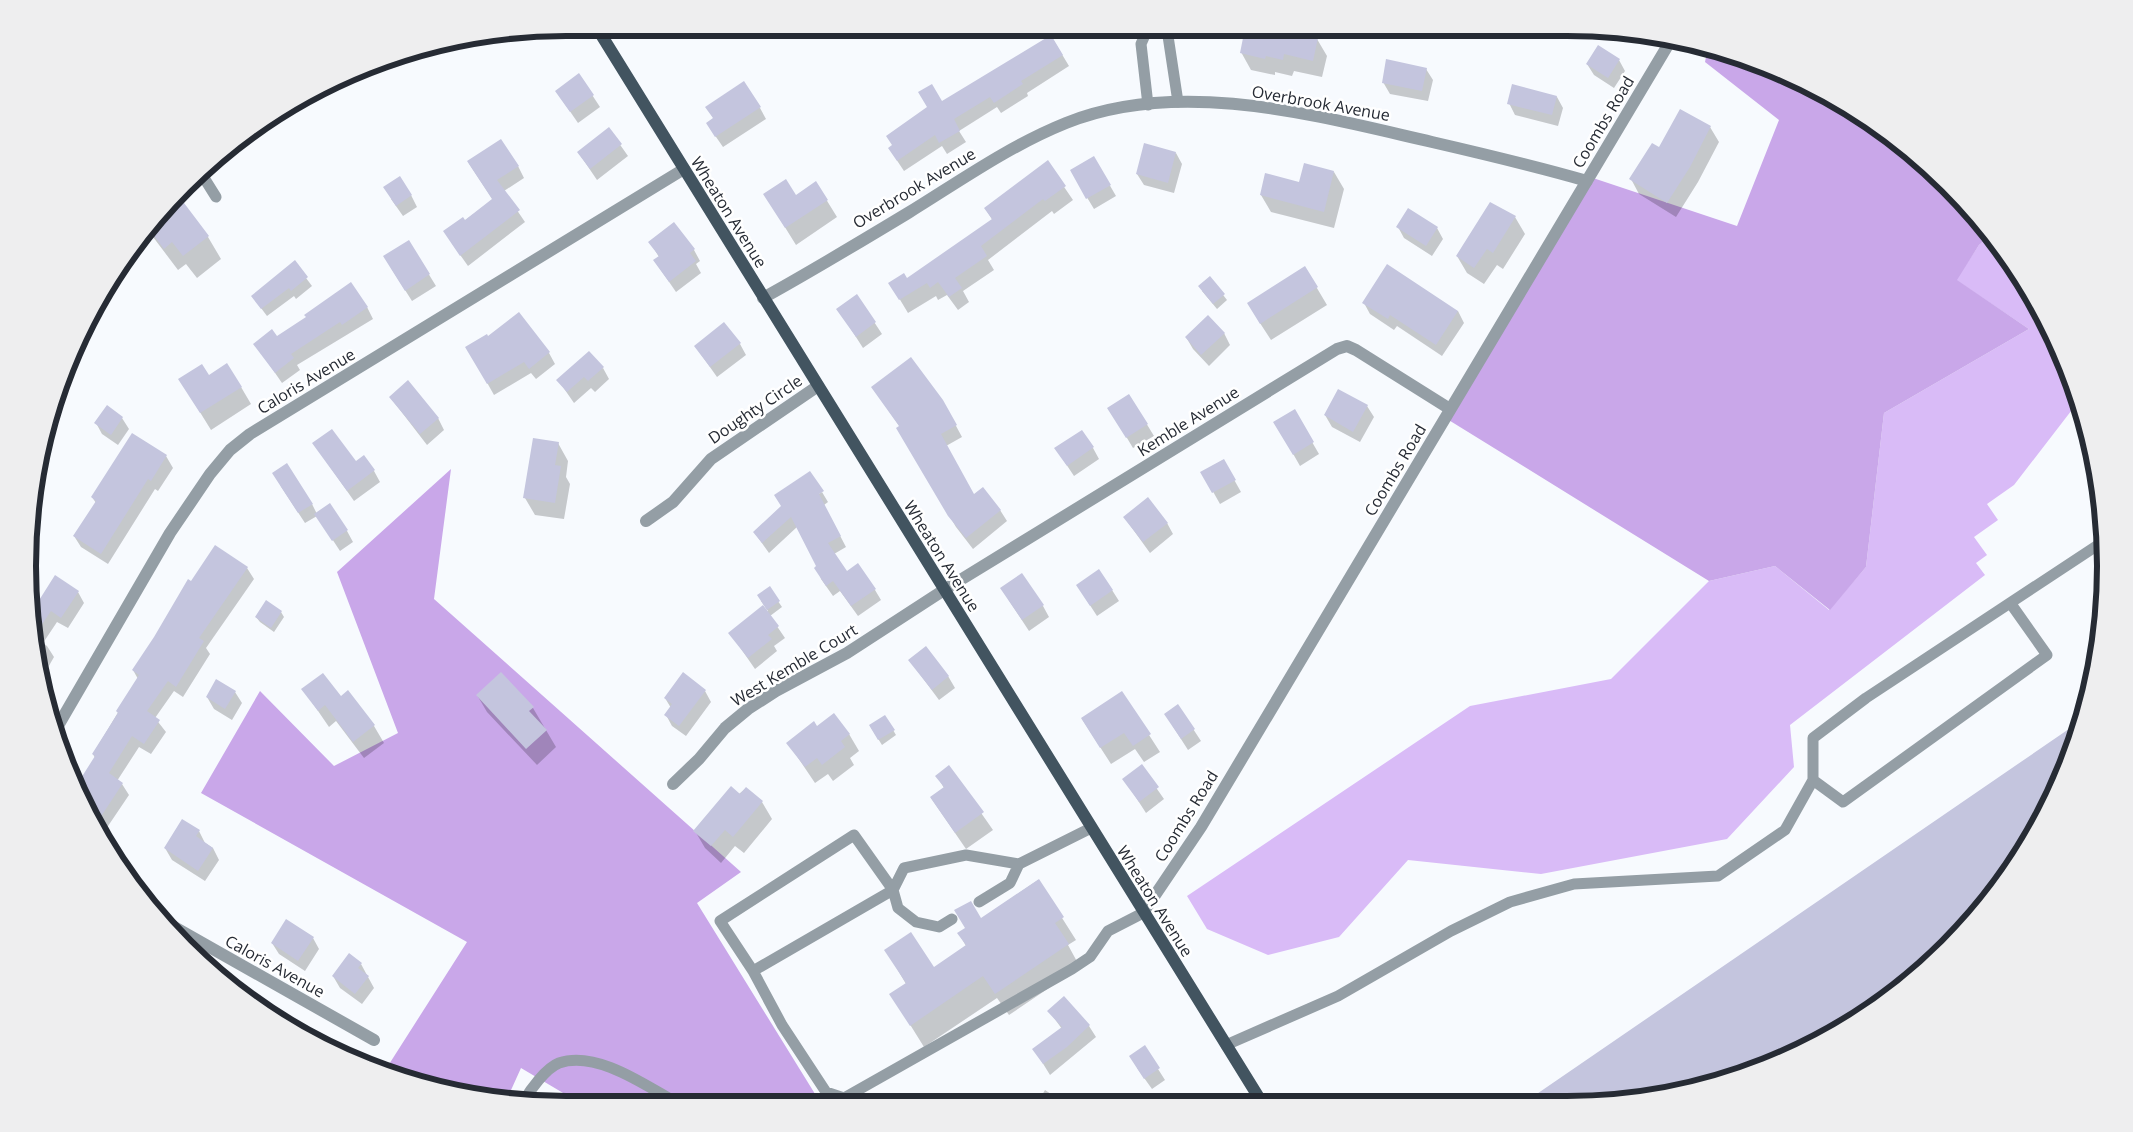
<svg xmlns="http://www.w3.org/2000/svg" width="2133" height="1132" font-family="'Open Sans',sans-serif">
  <rect width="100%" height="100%" fill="#f7fafe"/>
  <path fill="#d9bbf7" d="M 1991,235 L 2050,328 L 2078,402 L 2014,485 L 1987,504 L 1998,520 L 1974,537 L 1987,555 L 1976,563 L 1985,575 L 1790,725 L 1794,767 L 1727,839 L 1541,874 L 1408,860 L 1339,937 L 1268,955 L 1207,929 L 1187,896 L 1470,706 L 1611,679 L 1709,581 L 1775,566 L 1829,610 L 1866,567 L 1884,413 L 2029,329 L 1956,280 L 1979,245 Z"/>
  <path fill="#c9a7e9" d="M 1708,47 L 1836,100 L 1922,161 L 1991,235 L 1979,245 L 1957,280 L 2029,329 L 1884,413 L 1866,567 L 1830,610 L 1775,566 L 1709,581 L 1447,419 L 1590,177 L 1737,226 L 1779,120 L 1705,62 Z
    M 451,469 L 434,599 L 741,872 L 697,903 L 820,1102 L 580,1103 L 521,1068 L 507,1099 L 426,1086 L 386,1069 L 467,942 L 201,793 L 260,691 L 334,766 L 398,733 L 337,572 Z"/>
  <path fill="#0003" d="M 1622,32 L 1639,35 L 1635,40 Z
    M 1051,36 L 1069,66 L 1027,93 L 1028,96 L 1001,113 L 997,107 L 959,131 L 966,142 L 947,154 L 942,146 L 904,171 L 896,159 L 942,102 Z
    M 1317,39 L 1327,56 L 1322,77 L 1294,71 L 1292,76 L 1275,72 L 1275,75 L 1251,70 L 1241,52 Z
    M 1619,60 L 1625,71 L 1614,88 L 1594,75 L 1587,64 Z
    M 1426,69 L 1433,80 L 1428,101 L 1390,94 L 1383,82 Z
    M 579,75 L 600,107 L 578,123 L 556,91 Z
    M 1557,97 L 1563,108 L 1558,126 L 1515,115 L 1509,103 Z
    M 707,108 L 760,108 L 766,119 L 723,147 L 714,134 L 714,119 Z
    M 1710,127 L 1719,142 L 1698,182 L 1676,217 L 1639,194 L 1631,179 L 1659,149 Z
    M 609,129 L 628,156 L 597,180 L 578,152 Z
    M 1176,153 L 1182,164 L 1174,193 L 1144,185 L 1137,174 Z
    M 1094,158 L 1116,196 L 1094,209 L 1071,171 Z
    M 468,162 L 518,166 L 524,178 L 504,191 L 525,222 L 468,266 L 451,242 L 464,221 L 493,200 Z
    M 1047,162 L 1073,200 L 1054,214 L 1052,211 L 988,260 L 994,270 L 963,291 L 969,302 L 958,310 L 947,295 L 938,300 L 936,296 L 908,313 L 890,283 L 907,280 L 993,221 L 985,208 Z
    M 1334,172 L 1344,189 L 1334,228 L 1271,212 L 1261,195 Z
    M 816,183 L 837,217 L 796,245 L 765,195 L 796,197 Z
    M 411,195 L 417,207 L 403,216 L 391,199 Z
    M 177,196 L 208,237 L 221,259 L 197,278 L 186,264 L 178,270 L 147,229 L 161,211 Z
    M 1515,217 L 1525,234 L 1503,269 L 1497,265 L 1484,284 L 1467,273 L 1457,256 Z
    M 1398,227 L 1437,228 L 1443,239 L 1432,256 L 1404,238 Z
    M 409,242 L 436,286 L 412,301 L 391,268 Z
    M 650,242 L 694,250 L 700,261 L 696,264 L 701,273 L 676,292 L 654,260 L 659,257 Z
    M 294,262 L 312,286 L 296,299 L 294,296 L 267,316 L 258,304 Z
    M 1305,268 L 1327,305 L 1271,340 L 1258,320 Z
    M 1210,278 L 1227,300 L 1217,309 L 1202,291 Z
    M 857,296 L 882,334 L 863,348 L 838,309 Z
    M 1364,303 L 1458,311 L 1464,323 L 1442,356 L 1397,326 L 1394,330 L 1370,314 Z
    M 367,307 L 373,319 L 297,365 L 300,370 L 282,383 L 255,344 Z
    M 1224,333 L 1230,345 L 1209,366 L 1193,349 L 1186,337 Z
    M 487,338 L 549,353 L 555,364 L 536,379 L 531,373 L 494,395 L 467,347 Z
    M 740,344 L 746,355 L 717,377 L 695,346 Z
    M 603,368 L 609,379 L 595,392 L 591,388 L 574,403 L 558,380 Z
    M 209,377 L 241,387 L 251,404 L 211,430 L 190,396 Z
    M 873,388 L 942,400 L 962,437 L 946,446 L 974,496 L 1000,510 L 1007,521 L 973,549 L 956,527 L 898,428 L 900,427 Z
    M 1129,395 L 1154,436 L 1133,448 L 1109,408 Z
    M 390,397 L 438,418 L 444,430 L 427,445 Z
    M 1367,406 L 1374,417 L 1360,442 L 1332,427 L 1325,415 Z
    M 107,407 L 122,418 L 129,429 L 118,445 L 102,434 L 96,423 Z
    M 1294,411 L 1319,454 L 1300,466 L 1275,422 Z
    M 132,435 L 166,456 L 173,468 L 158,491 L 155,489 L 108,564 L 81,547 L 74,536 L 96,503 L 92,497 Z
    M 558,443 L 568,461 L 566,477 L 570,484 L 564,519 L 535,515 L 525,498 Z
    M 314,444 L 374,471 L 380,482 L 354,501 Z
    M 1093,448 L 1099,459 L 1074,476 L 1056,449 Z
    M 1223,460 L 1241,492 L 1220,504 L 1202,472 Z
    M 280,485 L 312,504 L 317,514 L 347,531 L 353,542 L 340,551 L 317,516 L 305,523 Z
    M 822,492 L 828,502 L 824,505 L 846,547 L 834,554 L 847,572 L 875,590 L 881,600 L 858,616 L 840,591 L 833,596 L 821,579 L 818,567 L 797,527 L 769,553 L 754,532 Z
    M 1124,517 L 1167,523 L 1173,534 L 1150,553 Z
    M 247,568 L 254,579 L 206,648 L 210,654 L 183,697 L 174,691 L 155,718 L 166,732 L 151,754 L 139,747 L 117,781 L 122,784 L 129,795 L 104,832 L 109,840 L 107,844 L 76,787 L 95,758 L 93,754 L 138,679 L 133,670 L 191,583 Z
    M 55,577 L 78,592 L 84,603 L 68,628 L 57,622 L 43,643 L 47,646 L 54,657 L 46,671 L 40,667 L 31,615 Z
    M 769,588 L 782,607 L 770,616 L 785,638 L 774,646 L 777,651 L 755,669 L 730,633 L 768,611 L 761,601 Z
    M 1112,590 L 1119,601 L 1097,616 L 1084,596 Z
    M 1008,599 L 1043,606 L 1049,617 L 1029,631 Z
    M 281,612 L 284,617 L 274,632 L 260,622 L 256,617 Z
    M 910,661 L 948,676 L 955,688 L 939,700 Z
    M 217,681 L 235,692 L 242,703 L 232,720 L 214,709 L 207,697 Z
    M 303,689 L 340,698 L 374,726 L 384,743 L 364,758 L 336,721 L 329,727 Z
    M 705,691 L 711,702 L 686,736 L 672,726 L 666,715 L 671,708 L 665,698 Z
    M 1122,693 L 1160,752 L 1144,762 L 1135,749 L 1111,764 L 1082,719 Z
    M 477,695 L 533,708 L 556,747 L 537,765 L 487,712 Z
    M 1178,706 L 1201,741 L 1188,750 L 1172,725 Z
    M 870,726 L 893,730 L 896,735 L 882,745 Z
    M 817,727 L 849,734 L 859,751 L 850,758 L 854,765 L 833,781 L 828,774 L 815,783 L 788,743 Z
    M 1141,766 L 1164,799 L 1146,813 L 1124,779 Z
    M 949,767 L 993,830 L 966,849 L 931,798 L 944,788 L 937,776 Z
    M 746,788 L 762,802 L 772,819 L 744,853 L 735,846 L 721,863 L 705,848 L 695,831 Z
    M 199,831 L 205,843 L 213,848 L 219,860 L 205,881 L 172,860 L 165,848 Z
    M 1038,880 L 1076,940 L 1068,945 L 1080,967 L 1009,1015 L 997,998 L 924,1047 L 891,994 L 906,984 L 886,950 L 934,968 L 966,946 L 959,934 Z
    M 313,938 L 319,949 L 305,971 L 279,954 L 272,943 Z
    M 361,964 L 374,988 L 362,1004 L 340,988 L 333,976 Z
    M 1064,998 L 1089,1026 L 1096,1037 L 1050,1075 L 1034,1049 L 1062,1029 L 1049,1011 Z
    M 1144,1047 L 1165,1080 L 1152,1089 L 1137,1068 Z
    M 1045,1090 L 1063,1102 L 1038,1102 Z"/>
  <path fill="#c4c5de" d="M 1245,28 L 1266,28 L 1318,38 L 1313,61 L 1284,54 L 1283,60 L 1266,56 L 1265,59 L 1240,53 Z
    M 1051,35 L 1063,55 L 1021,81 L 1023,84 L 994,103 L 990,97 L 954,119 L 960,131 L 939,143 L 935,135 L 897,161 L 888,148 L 892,145 L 886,136 L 927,107 L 918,92 L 932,84 L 942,101 Z
    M 1598,45 L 1620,59 L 1608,78 L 1586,64 Z
    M 1386,59 L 1427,68 L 1422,91 L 1382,83 Z
    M 579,73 L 594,95 L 570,112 L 555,91 Z
    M 744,81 L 761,107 L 715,137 L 706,123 L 713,118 L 705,107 Z
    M 1512,84 L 1557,96 L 1552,115 L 1507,104 Z
    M 1680,109 L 1711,126 L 1690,167 L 1667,203 L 1629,179 L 1652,143 L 1659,147 Z
    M 609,127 L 622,144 L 590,169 L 577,152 Z
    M 501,139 L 519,166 L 497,180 L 520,210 L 460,256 L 443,231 L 463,217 L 465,220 L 492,199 L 467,161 Z
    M 1144,143 L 1176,152 L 1168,183 L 1136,174 Z
    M 1094,156 L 1111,185 L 1086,199 L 1070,170 Z
    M 1048,160 L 1066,186 L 1045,201 L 1043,199 L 981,246 L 987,256 L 955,278 L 962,288 L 949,297 L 938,282 L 930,288 L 927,283 L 899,300 L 888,283 L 904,273 L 907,278 L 992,219 L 984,208 Z
    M 1304,163 L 1334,171 L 1324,212 L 1260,195 L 1265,173 L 1299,182 Z
    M 400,176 L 412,195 L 396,206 L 383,187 Z
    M 786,179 L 796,195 L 816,181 L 828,200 L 785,228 L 763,194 Z
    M 178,195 L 209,236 L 183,256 L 172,242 L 164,249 L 148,228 L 161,211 Z
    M 1490,202 L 1516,216 L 1493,253 L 1487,249 L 1474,268 L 1456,256 Z
    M 1408,208 L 1438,227 L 1426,246 L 1396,227 Z
    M 674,222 L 695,249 L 690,253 L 696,261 L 669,282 L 653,260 L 659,256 L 648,242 Z
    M 409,240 L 430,274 L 405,291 L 383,256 Z
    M 295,260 L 308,277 L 291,291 L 289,288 L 261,309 L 251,296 Z
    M 1387,264 L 1458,311 L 1436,345 L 1390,315 L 1388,319 L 1362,303 Z
    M 1305,266 L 1318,287 L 1260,324 L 1247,303 Z
    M 1210,276 L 1225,294 L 1213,304 L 1198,286 Z
    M 351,282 L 368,307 L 342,325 L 340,322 L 291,354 L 294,358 L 275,373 L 253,344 L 272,329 L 277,336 L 306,317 L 304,315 Z
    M 857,294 L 876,322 L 856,337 L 836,309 Z
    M 519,312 L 550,352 L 529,369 L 524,362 L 487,384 L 465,347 L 487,334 L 488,336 Z
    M 1208,315 L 1225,333 L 1201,355 L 1185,337 Z
    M 724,322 L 741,343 L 710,367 L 694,346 Z
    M 589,351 L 604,367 L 588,381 L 584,377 L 567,392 L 556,380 Z
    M 911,357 L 943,400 L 957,425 L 941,434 L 974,494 L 983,487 L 1001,510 L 966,538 L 948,516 L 896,428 L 899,426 L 871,387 Z
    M 227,363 L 242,387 L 200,413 L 178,379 L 202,364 L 209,375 Z
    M 408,380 L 439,418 L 420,434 L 389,397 Z
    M 1338,389 L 1368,405 L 1353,432 L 1324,415 Z
    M 1129,394 L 1148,424 L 1126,438 L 1107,408 Z
    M 107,405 L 123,417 L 111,435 L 94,423 Z
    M 1295,409 L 1314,442 L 1293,455 L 1273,422 Z
    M 332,429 L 356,461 L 364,455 L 375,470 L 347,491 L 312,443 Z
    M 1082,430 L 1094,447 L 1067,466 L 1054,448 Z
    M 132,433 L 167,455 L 151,481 L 148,479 L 101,554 L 73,536 L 96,501 L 91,497 Z
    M 533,438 L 559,442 L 555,465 L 561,466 L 555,503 L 523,498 Z
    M 1224,459 L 1236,480 L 1212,493 L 1200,472 Z
    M 287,463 L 313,504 L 298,513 L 272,473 Z
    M 810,471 L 824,491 L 819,494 L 841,536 L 828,543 L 847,571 L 858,563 L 876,589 L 851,606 L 833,581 L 826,586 L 814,568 L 816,566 L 791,517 L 762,543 L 753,532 L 781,506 L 774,495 Z
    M 1148,497 L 1168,523 L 1143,542 L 1123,517 Z
    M 330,503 L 348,530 L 332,541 L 314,514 Z
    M 215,545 L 248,567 L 199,638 L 204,641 L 176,687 L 168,681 L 147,711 L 160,720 L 144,744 L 132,736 L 109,773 L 123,783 L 96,824 L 76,786 L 95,756 L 92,754 L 118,713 L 116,711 L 139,675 L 132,670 L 154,637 L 188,579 L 191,581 Z
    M 1099,569 L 1113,590 L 1090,606 L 1076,585 Z
    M 1022,573 L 1044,605 L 1022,620 L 1000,588 Z
    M 55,575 L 79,591 L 61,618 L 51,611 L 34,636 L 31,613 Z
    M 770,586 L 780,601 L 767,610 L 757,595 Z
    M 266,600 L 282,611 L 271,628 L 255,617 Z
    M 763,605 L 779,626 L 768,635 L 772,639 L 748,658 L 728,633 Z
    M 926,646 L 949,676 L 932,690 L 908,660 Z
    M 501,672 L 534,707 L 529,711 L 547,730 L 526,749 L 476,695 Z
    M 683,672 L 706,690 L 679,726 L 664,715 L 672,704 L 664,698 Z
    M 323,673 L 341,696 L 348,690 L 375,725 L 353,742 L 325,705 L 318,711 L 301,689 Z
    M 216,679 L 236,691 L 225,709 L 206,697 Z
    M 1122,691 L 1151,734 L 1133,746 L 1124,733 L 1100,748 L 1081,718 Z
    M 1178,704 L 1195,729 L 1181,739 L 1164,714 Z
    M 834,713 L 850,734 L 841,741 L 845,747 L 822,765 L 817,758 L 805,767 L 786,743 L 814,721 L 817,726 Z
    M 885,715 L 895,730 L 878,740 L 869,725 Z
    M 2082,720 L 2077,739 L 2034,835 L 1948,947 L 1866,1014 L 1740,1076 L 1637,1100 L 1528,1100 Z
    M 1142,764 L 1159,787 L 1139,802 L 1122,779 Z
    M 949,765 L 984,812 L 955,833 L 930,797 L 944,787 L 935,776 Z
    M 731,786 L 740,794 L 746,787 L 763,801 L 733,837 L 725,830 L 711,846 L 693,831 Z
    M 182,819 L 200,830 L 196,836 L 213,848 L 198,871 L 164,848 Z
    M 1039,879 L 1064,917 L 1055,923 L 1069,944 L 995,994 L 983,976 L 910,1026 L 889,994 L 906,983 L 884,950 L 911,932 L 934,967 L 966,945 L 957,933 L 965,928 L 954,910 L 971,901 L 981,918 Z
    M 286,919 L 314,937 L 298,961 L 271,943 Z
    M 349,953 L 362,963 L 358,968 L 369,976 L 355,994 L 332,976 Z
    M 1064,996 L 1090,1025 L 1067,1047 L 1043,1064 L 1032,1049 L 1062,1027 L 1047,1011 Z
    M 1145,1045 L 1160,1068 L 1144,1079 L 1129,1056 Z"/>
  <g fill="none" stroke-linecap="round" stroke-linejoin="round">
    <path stroke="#949ea5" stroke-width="11" d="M 1160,28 L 1168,36 L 1178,102
      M 1148,105 L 1141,44 L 1148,28
      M 201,173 L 216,197
      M 1813,780 L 1843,802 L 2047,655 L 2011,604
      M 979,902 L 1010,883 L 1019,864
      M 952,919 L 939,927 L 916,922 L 898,908 L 893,890 L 854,835 L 720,921 L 753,971 L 893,890 L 904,868 L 966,855 L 1019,864 L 1091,828
      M 753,971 L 782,1025 L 826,1092 L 844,1098 L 1072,969 L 1090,957 L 1108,931 L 1143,913
      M 1226,1045 L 1338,996 L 1451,931 L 1510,902 L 1574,884 L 1718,876 L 1785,830 L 1813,780 L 1813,738 L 1866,698 L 2104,541
      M 523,1102 C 530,1090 546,1068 559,1063 C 596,1050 645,1085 677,1103"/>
    <path stroke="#949ea5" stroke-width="12" d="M 763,298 C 812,271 860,242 908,213 C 960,181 1009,146 1066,123 C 1180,77 1318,116 1432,142 C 1484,154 1535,166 1587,181
      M 646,521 L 673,502 L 711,459 L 818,386
      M 55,731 L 170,533 L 210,474 L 230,450 L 250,434 L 684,169
      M 673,784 L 699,759 L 725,728 L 748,709 L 776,691 L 847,653 L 944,590 L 1337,349 L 1347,346 L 1356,350 L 1450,409
      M 1143,913 L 1201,827 L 1671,40
      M 160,919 L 374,1040"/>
    <path stroke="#425460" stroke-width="12" d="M 597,28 L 1261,1101"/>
  </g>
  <g text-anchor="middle" stroke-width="5" stroke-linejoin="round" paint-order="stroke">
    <g font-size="16" fill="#262b34" stroke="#fff">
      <text transform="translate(1321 103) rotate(10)" y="6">Overbrook Avenue</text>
      <text transform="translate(1603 122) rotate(-59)" y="6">Coombs Road</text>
      <text transform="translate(914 188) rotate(-31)" y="6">Overbrook Avenue</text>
      <text transform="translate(729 212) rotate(58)" y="6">Wheaton Avenue</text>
      <text transform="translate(306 381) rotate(-31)" y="6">Caloris Avenue</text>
      <text transform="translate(755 409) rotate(-34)" y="6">Doughty Circle</text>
      <text transform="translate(1188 421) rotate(-32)" y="6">Kemble Avenue</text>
      <text transform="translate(1395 470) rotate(-59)" y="6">Coombs Road</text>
      <text transform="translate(942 556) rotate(58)" y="6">Wheaton Avenue</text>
      <text transform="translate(794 665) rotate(-31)" y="6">West Kemble Court</text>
      <text transform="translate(1186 816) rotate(-58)" y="6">Coombs Road</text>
      <text transform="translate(1155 901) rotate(58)" y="6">Wheaton Avenue</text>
      <text transform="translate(275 966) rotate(29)" y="6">Caloris Avenue</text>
    </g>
  </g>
  <path d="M0 0H2133V1132H0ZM566 36H1567A530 530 0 0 1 2097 566V566A530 530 0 0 1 1567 1096H566A530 530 0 0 1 36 566V566A530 530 0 0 1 566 36Z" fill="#eeeeef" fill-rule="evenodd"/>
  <path fill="none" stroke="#262b34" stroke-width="6" d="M566 36H1567A530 530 0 0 1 2097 566V566A530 530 0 0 1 1567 1096H566A530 530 0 0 1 36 566V566A530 530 0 0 1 566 36Z"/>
</svg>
